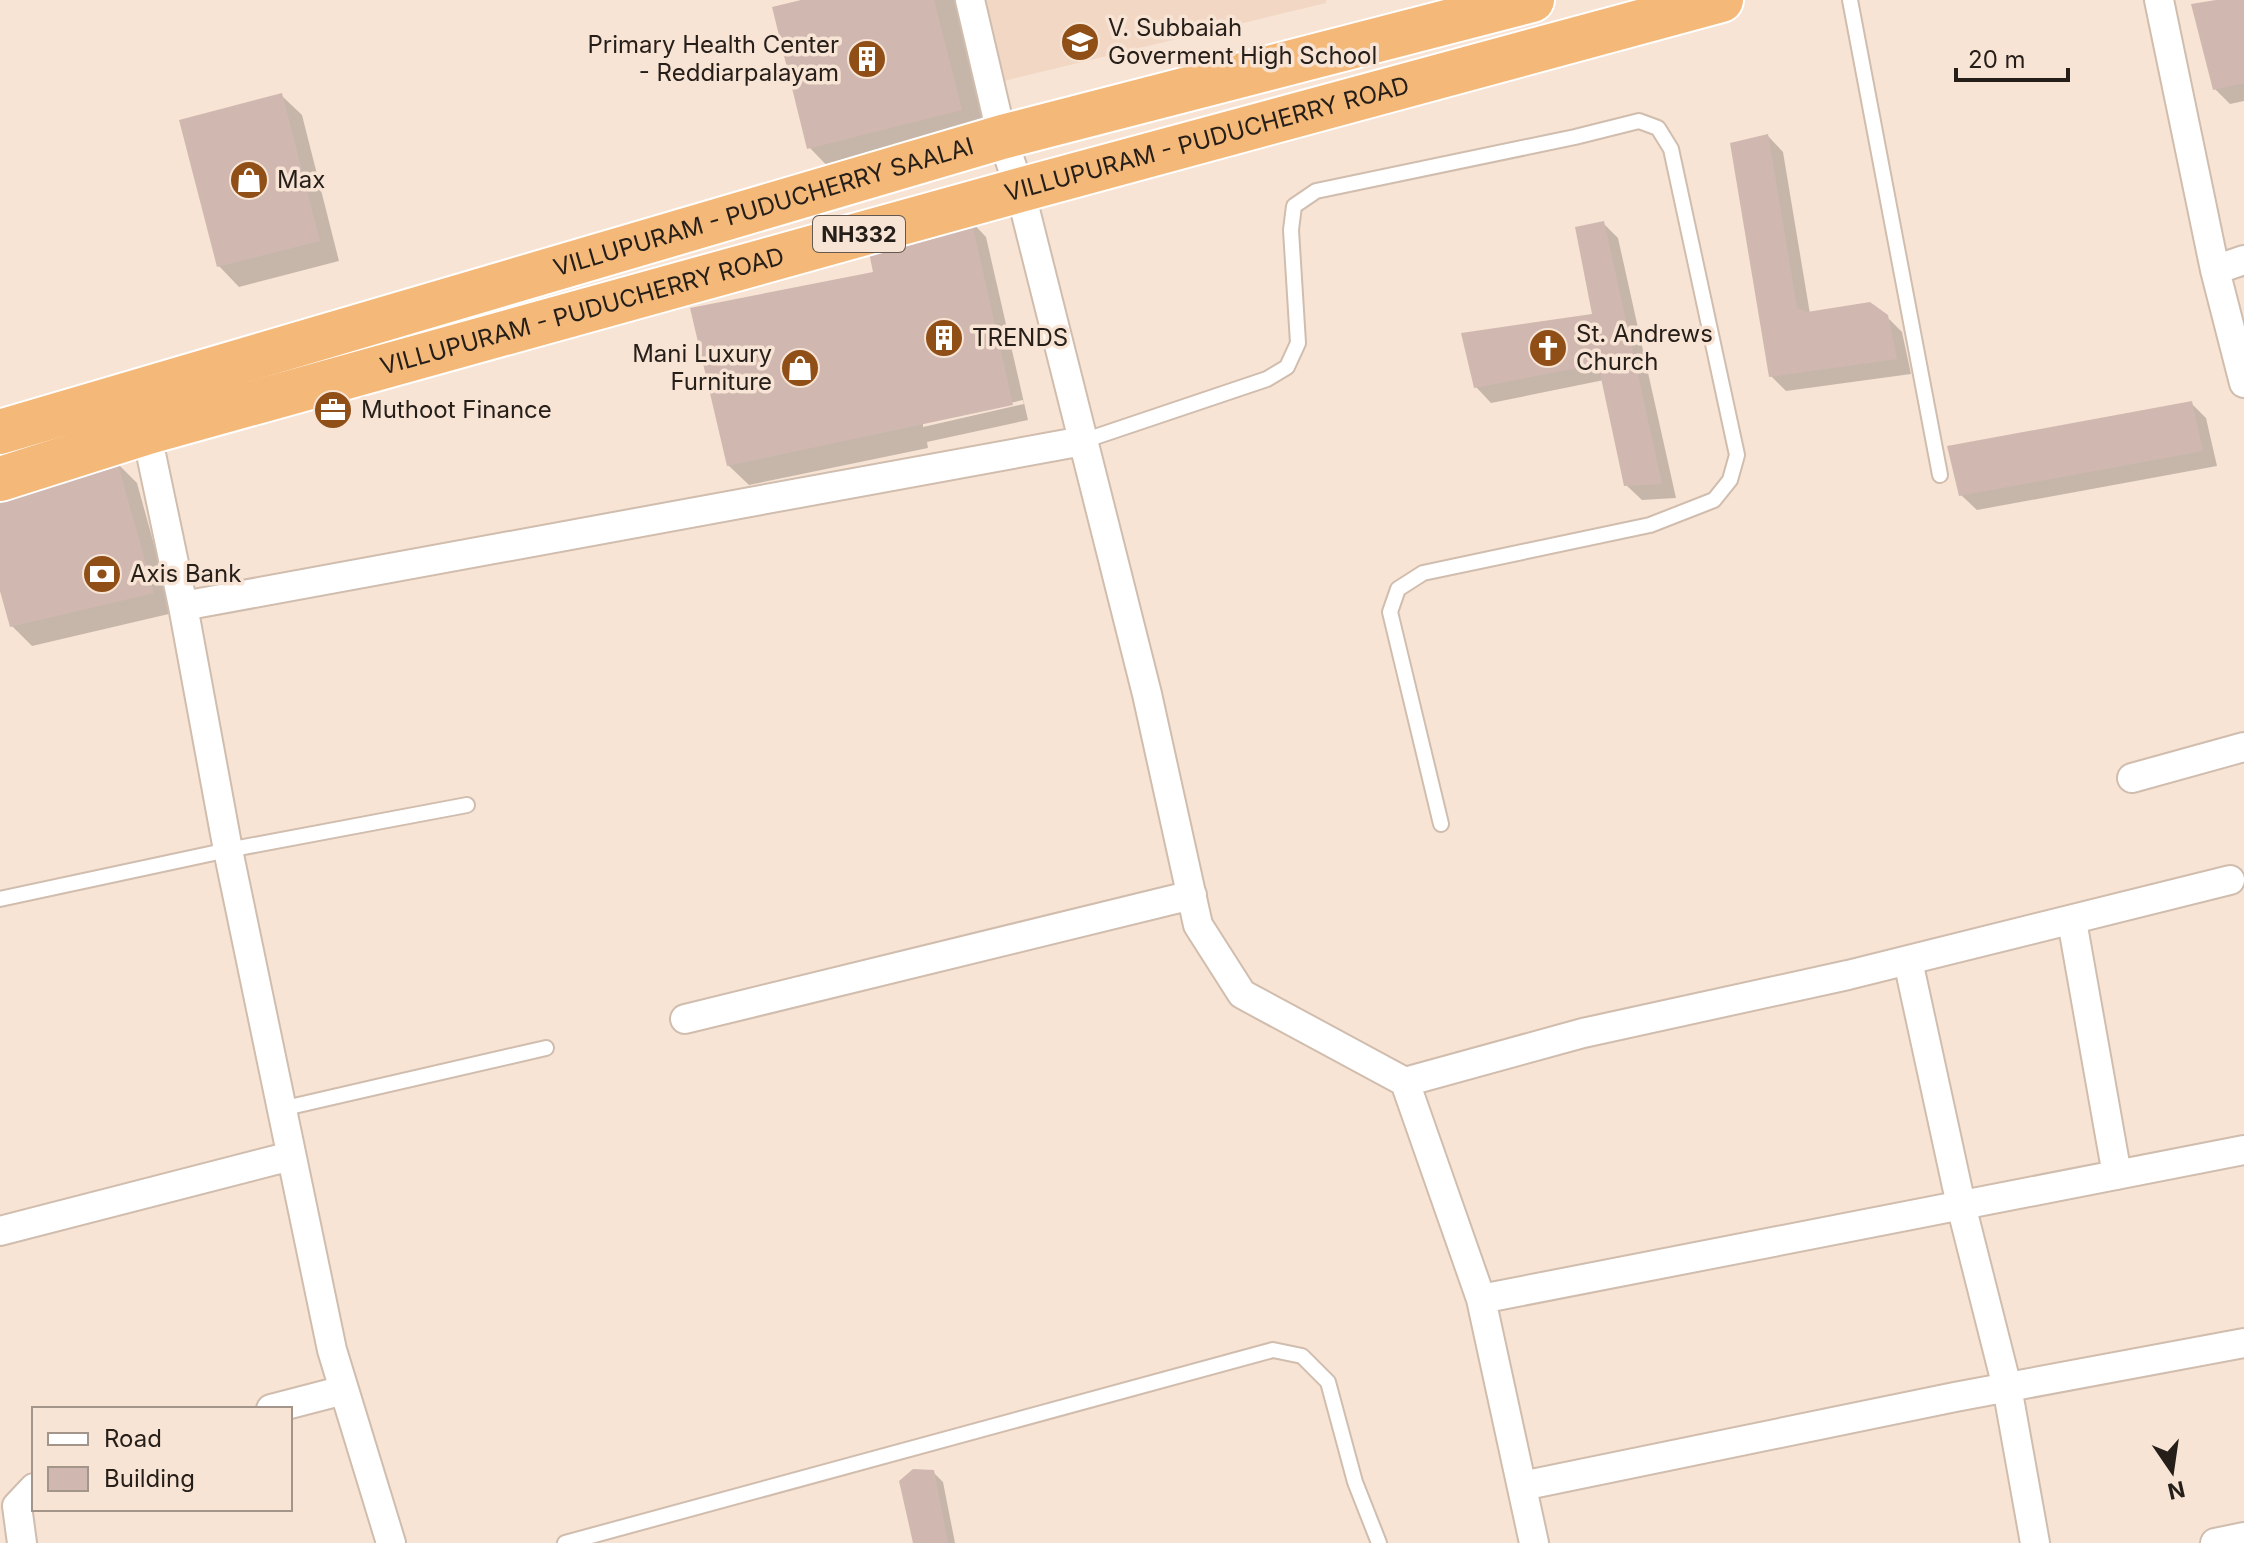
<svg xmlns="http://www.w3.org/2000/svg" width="2244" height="1543" font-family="Inter,sans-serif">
  <rect width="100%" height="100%" fill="#f8e4d5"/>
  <path fill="#f1d7c4" d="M 985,0 L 1326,0 L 1326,3 L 1004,81 Z"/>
  <path fill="#0003" fill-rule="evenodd" d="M 809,0 L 955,0 L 989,138 L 837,176 L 809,147 Z
    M 2229,0 L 2244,0 L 2244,101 L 2230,104 L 2215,89 Z
    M 281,95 L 302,115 L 339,261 L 239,287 L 219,266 Z
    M 1768,136 L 1783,152 L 1810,314 L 1886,316 L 1902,332 L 1911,374 L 1786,391 L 1771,376 Z
    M 971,221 L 986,237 L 1028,420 L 927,442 L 928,448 L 749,485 L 728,465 L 877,279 ZM 1023,400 L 1024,404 L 923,427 L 923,423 Z
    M 1603,223 L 1618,238 L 1676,498 L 1642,500 L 1626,485 L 1604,380 L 1491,403 L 1476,387 L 1594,315 Z
    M 2191,403 L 2206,418 L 2217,466 L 1977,510 L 1961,495 Z
    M 117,463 L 137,483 L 173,613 L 32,646 L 12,626 L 0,583 Z
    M 933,1472 L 943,1482 L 955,1543 L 915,1543 Z"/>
  <path fill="#d0b8b1" d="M 801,0 L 934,0 L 962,110 L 807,149 L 772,7 Z
    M 2216,0 L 2244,0 L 2244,83 L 2213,90 L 2191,4 Z
    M 282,93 L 320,241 L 217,267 L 179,120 Z
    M 1768,134 L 1797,308 L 1807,312 L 1870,302 L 1888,315 L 1897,359 L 1769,377 L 1730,143 Z
    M 971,219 L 1013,405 L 727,466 L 690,308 L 873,272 L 867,243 Z
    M 1604,221 L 1662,484 L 1624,486 L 1598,364 L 1474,388 L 1461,333 L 1592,314 L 1575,227 Z
    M 2192,401 L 2203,451 L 1959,496 L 1947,446 Z
    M 117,461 L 154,593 L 10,627 L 0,591 L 0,495 Z
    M 913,1469 L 934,1470 L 948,1543 L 913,1543 L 899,1481 Z"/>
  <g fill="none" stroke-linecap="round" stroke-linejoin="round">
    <g stroke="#d0bdae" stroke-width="18">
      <path id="service" d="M 1850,0 L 1940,475
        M 1083,441 L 1267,379 L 1287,367 L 1298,343 L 1291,230 L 1294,206 L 1316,191 L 1575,137 L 1639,121 L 1658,128 L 1671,149 L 1737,455 L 1730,480 L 1714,500 L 1650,525 L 1423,573 L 1398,589 L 1390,612 L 1441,824
        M 0,899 L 228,850 L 467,805
        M 281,1109 L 546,1048
        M 565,1543 L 1273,1350 L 1302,1356 L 1328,1382 L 1355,1482 L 1379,1543"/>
    </g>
    <g stroke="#d0bdae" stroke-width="32">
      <path id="minor" d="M 970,0 L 1002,137 L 1020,190 L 1147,694 L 1198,925 L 1242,994 L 1405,1082 L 1481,1299 L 1534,1543
        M 2159,0 L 2215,270 L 2244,383
        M 2215,270 L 2244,260
        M 143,416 L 183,606 L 228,850 L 332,1350 L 391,1543
        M 183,606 L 1083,441
        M 2132,778 L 2244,747
        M 2072,921 L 2117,1175
        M 1908,961 L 1961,1205 L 2007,1387 L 2035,1543
        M 685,1019 L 1192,895
        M 1405,1082 L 1583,1033 L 1848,975 L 2230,880
        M 0,1231 L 291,1156
        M 1481,1299 L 2244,1150
        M 271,1409 L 344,1390
        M 1522,1486 L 1955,1397 L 2244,1343
        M 22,1543 L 17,1506 L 34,1488
        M 2215,1543 L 2244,1537"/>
    </g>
    <g stroke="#fff" stroke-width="48">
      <g id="trunk">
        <path id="s1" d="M 0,432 L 1002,137 L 1532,0"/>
        <path id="s2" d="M 0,479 L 148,432 L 1020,190 L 1721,0"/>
      </g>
    </g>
    <use href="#service" stroke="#fff" stroke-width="14"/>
    <use href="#minor" stroke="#fff" stroke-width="28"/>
    <use href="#trunk" stroke="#f4b878" stroke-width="44"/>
  </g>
  <defs>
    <g id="school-disc" transform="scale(2)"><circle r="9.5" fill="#8f4f17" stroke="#f8e4d5"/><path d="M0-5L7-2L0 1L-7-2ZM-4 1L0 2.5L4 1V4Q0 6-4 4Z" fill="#fff"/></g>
    <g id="building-disc" transform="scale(2)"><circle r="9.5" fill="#8f4f17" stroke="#f8e4d5"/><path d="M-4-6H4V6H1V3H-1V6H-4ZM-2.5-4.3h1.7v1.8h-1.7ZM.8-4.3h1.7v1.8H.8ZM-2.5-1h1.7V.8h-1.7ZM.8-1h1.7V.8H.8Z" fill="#fff"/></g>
    <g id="shop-disc" transform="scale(2)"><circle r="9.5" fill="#8f4f17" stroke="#f8e4d5"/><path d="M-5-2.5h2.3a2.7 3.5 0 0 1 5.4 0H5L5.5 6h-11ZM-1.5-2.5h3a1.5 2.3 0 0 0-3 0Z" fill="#fff"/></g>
    <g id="church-disc" transform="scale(2)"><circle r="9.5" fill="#8f4f17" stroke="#f8e4d5"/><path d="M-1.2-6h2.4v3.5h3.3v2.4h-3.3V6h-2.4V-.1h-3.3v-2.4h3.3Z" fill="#fff"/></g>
    <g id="office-disc" transform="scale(2)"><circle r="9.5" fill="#8f4f17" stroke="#f8e4d5"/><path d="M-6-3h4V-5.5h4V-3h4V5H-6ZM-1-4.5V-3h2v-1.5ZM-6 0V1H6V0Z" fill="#fff"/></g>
    <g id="bank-disc" transform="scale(2)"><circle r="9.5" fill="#8f4f17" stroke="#f8e4d5"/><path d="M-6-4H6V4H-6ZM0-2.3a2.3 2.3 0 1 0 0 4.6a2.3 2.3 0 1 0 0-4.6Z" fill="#fff"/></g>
  </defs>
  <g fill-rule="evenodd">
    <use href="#school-disc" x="1080" y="42"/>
    <use href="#building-disc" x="867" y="59"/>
    <use href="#shop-disc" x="249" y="180"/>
    <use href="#building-disc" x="944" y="338"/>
    <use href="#church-disc" x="1548" y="348"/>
    <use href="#shop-disc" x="800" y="368"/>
    <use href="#office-disc" x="333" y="410"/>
    <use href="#bank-disc" x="102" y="574"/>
  </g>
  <g text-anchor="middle" stroke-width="7" stroke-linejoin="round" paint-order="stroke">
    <rect fill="#f8e4d5" stroke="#645951" stroke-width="2" x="813" y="216" width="92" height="36" rx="6"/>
    <g font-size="22" font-weight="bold" fill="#251e19">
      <text x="859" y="242">NH332</text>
    </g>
    <g font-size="24" fill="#251e19" stroke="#f8e4d5" text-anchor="start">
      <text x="1108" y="36">V. Subbaiah<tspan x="1108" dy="28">Goverment High School</tspan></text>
      <text x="839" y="53" text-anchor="end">Primary Health Center<tspan x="839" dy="28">- Reddiarpalayam</tspan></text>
      <text x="277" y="188">Max</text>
      <text x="1576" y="342">St. Andrews<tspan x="1576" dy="28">Church</tspan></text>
      <text x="972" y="346">TRENDS</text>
      <text x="772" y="362" text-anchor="end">Mani Luxury<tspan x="772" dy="28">Furniture</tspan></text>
      <text x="361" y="418">Muthoot Finance</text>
      <text x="130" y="582">Axis Bank</text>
    </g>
    <g font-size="24" fill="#251e19" stroke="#f8e4d5">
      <text dy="8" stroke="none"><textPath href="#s2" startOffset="1254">VILLUPURAM - PUDUCHERRY ROAD</textPath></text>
      <text dy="8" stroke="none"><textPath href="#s1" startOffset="796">VILLUPURAM - PUDUCHERRY SAALAI</textPath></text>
      <text dy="8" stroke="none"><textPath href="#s2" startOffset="606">VILLUPURAM - PUDUCHERRY ROAD</textPath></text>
    </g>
  </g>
  <rect x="32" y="1407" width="260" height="104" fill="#f8e4d5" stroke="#a4958a" stroke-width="2"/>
  <rect x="48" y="1433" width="40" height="12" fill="#ffffff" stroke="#a4958a" stroke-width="2"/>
  <text x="104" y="1447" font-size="24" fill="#251e19">Road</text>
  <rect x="48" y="1467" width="40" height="24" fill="#d0b8b1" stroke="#a4958a" stroke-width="2"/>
  <text x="104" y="1487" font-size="24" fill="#251e19">Building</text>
  <g transform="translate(2172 1471) rotate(167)" stroke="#f8e4d5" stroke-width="6" paint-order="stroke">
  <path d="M0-6L14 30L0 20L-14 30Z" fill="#251e19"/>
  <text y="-12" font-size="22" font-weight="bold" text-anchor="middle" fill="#251e19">N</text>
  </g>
  <path d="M1956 68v12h112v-12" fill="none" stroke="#251e19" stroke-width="4"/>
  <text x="1968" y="68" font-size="24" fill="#251e19" stroke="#f8e4d5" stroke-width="6" paint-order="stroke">20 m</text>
</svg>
